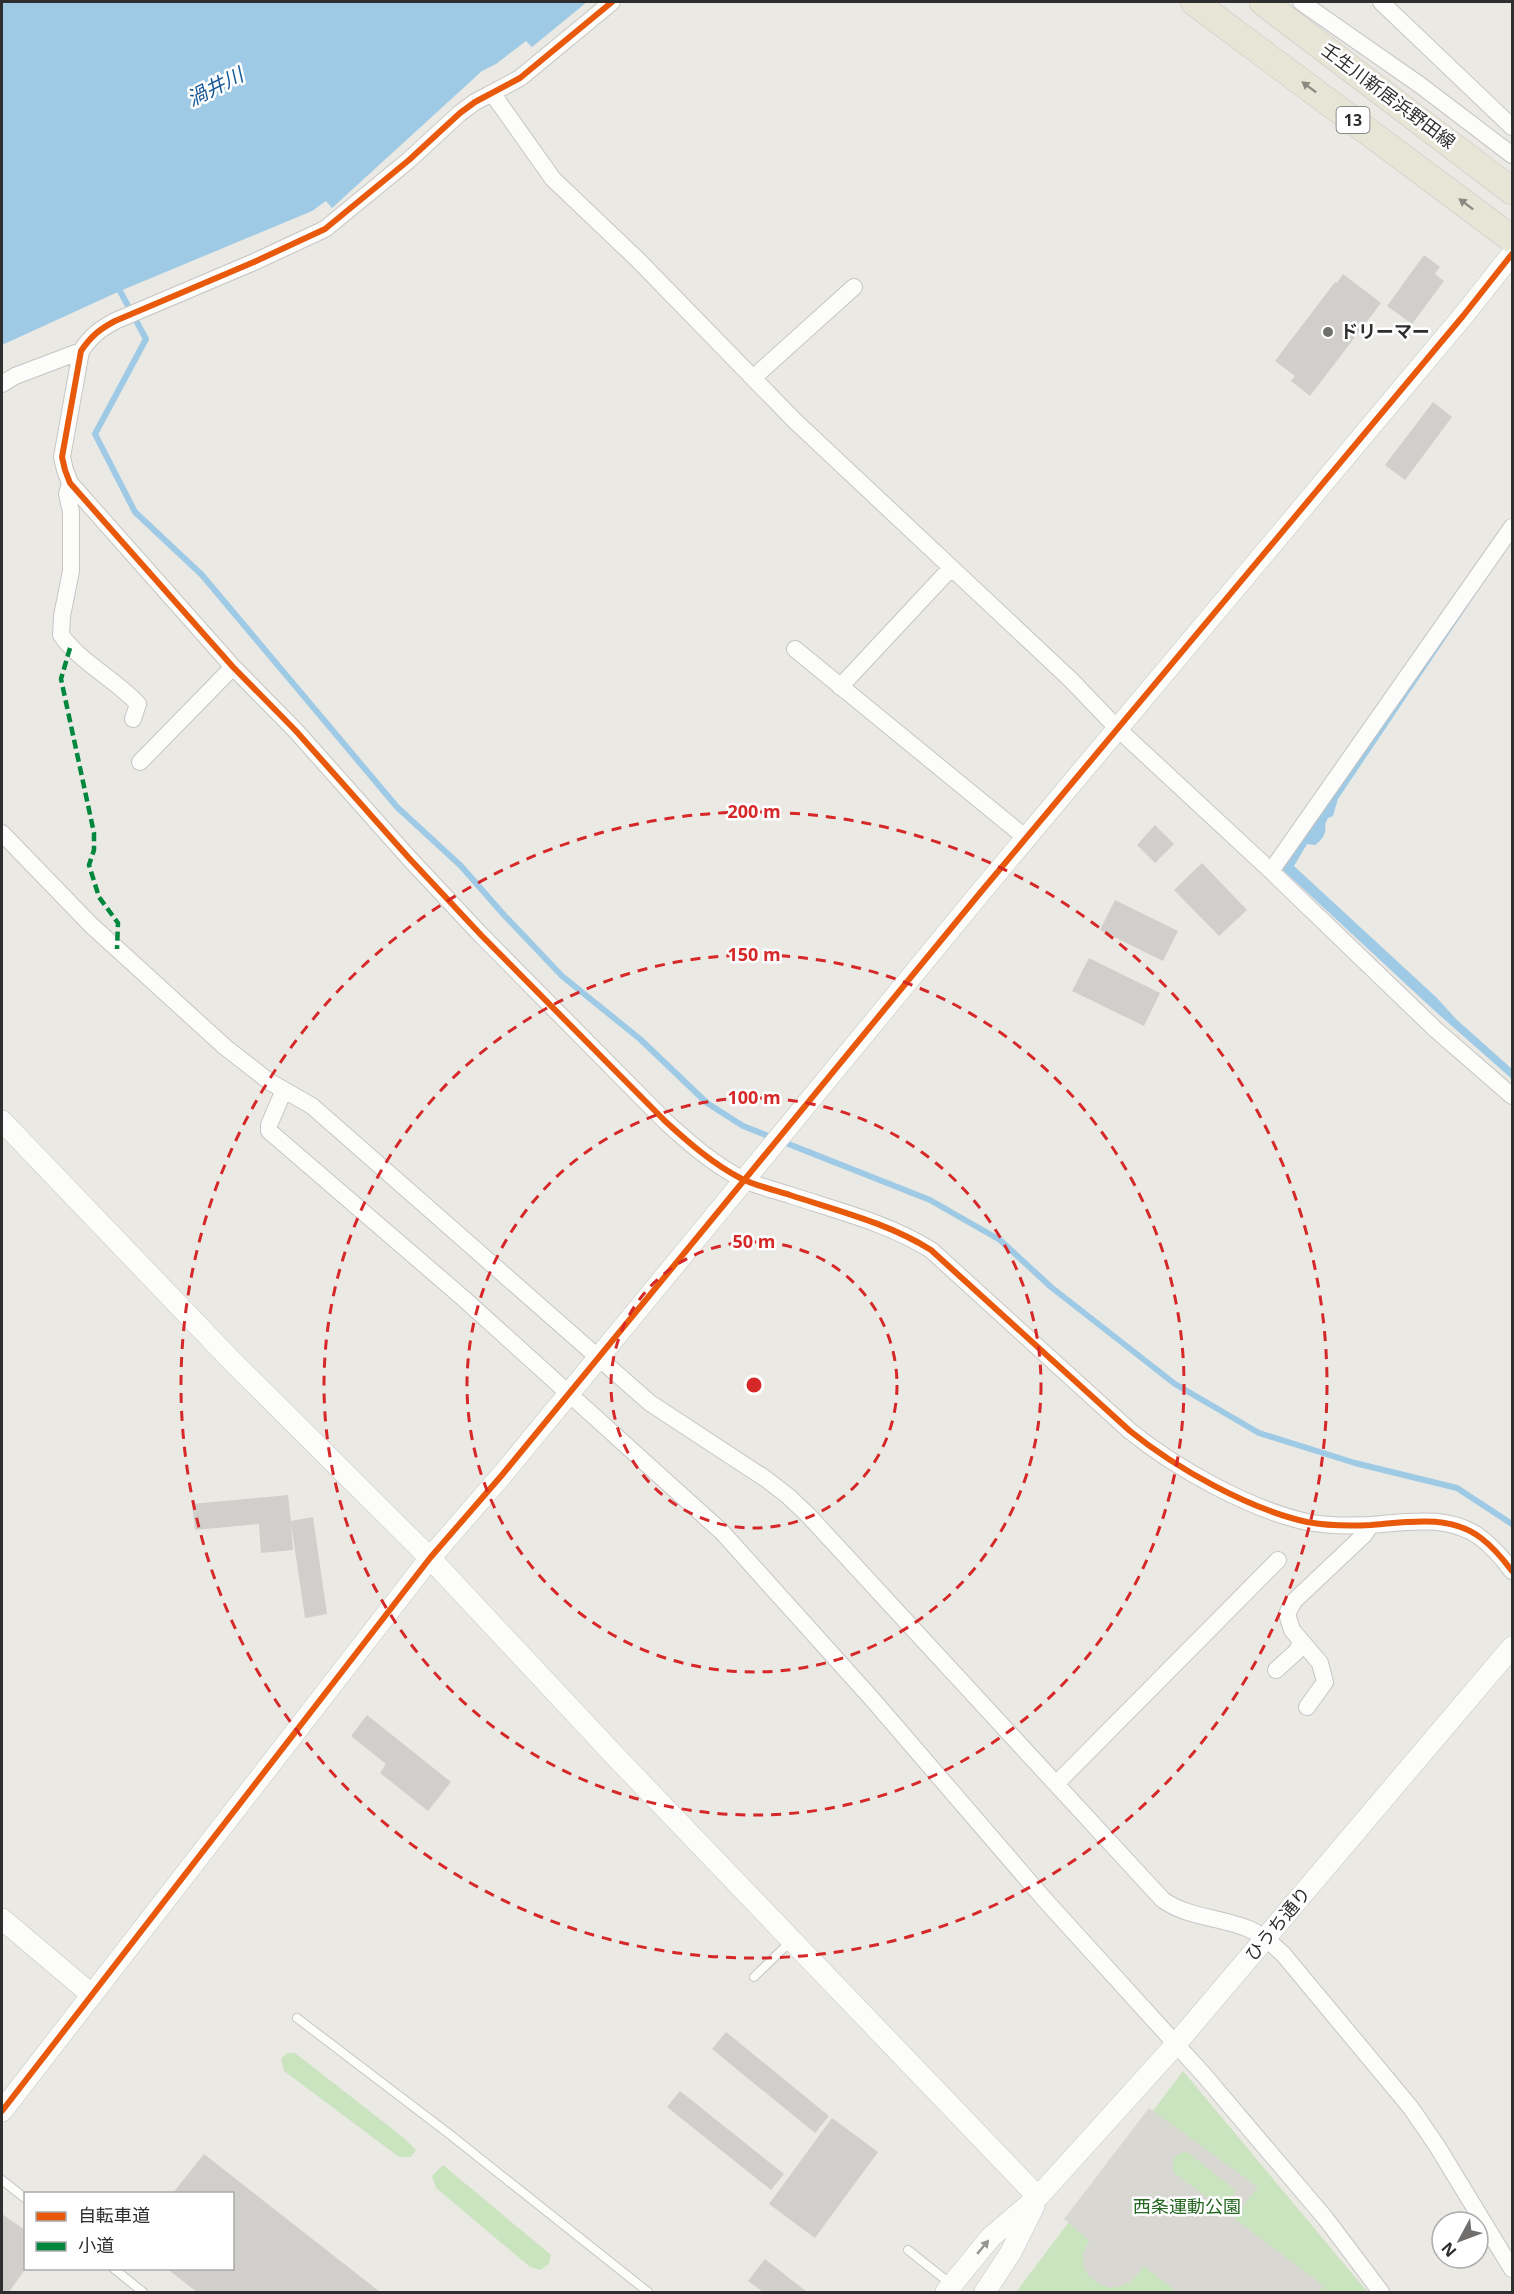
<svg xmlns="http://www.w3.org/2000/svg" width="1514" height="2294" font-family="'Open Sans','Noto Sans JP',sans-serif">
  <rect width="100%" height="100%" fill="#ebe9e4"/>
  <path fill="#cae4c0" d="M 287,2053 L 295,2053 L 404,2138 L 416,2150 L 411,2157 L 399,2157 L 284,2071 L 281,2059 Z
    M 1183,2071 L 1360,2283 L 1368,2292 L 1016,2292 Z
    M 443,2165 L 551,2255 L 549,2264 L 540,2270 L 530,2267 L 436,2188 L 432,2176 Z"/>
  <path fill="#d9d7d2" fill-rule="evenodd" d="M 1149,2108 L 1258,2187 L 1234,2218 L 1324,2286 L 1319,2292 L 1177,2292 L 1144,2266 L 1130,2282 L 1121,2286 L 1109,2288 L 1098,2283 L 1089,2276 L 1084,2267 L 1083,2255 L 1089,2240 L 1064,2219 ZM 1182,2152 L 1189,2153 L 1236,2191 L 1223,2209 L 1173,2172 L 1173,2164 L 1175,2157 Z"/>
  <path fill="#9ecae6" d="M 2,2 L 587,2 L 532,47 L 526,41 L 496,64 L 482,71 L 332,208 L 326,201 L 312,211 L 120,291 L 2,345 Z
    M 1482,577 L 1486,579 L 1338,799 L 1333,816 L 1328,818 L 1325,824 C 1327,834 1322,840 1315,845 L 1307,844 L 1294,866 L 1437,998 L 1456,1019 L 1512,1069 L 1512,1079 L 1436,1012 L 1282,869 Z"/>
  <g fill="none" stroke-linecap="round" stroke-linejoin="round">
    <path stroke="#9ecae6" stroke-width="6" d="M 120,291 L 146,339 L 95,434 L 135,512 L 202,575 L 397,807 L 461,866 L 504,915 L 562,976 L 640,1039 L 707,1103 L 743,1126 L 930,1200 L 1000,1240 L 1051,1287 L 1175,1384 L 1259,1433 L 1355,1463 L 1457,1488 L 1512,1524"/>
  </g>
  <path fill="#d0cfcb" d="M 1424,255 L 1440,267 L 1435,274 L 1444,281 L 1412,324 L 1387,306 Z
    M 1343,274 L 1381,303 L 1310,396 L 1291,381 L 1295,376 L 1275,361 L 1335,282 L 1337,283 Z
    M 1433,402 L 1452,417 L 1405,480 L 1385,465 Z
    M 1155,825 L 1174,844 L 1155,863 L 1137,845 Z
    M 1202,863 L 1247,910 L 1219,936 L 1174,890 Z
    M 1115,900 L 1178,931 L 1163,961 L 1100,930 Z
    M 1089,958 L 1160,993 L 1144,1026 L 1072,991 Z
    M 288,1495 L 291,1521 L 313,1517 L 327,1614 L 305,1618 L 291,1523 L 293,1550 L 261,1553 L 259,1524 L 195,1530 L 192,1504 Z
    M 367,1715 L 451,1782 L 428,1811 L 380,1773 L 386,1764 L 351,1736 Z
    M 726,2032 L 829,2116 L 815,2133 L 712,2049 Z
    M 680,2091 L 784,2174 L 771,2190 L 667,2107 Z
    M 832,2118 L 878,2152 L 815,2238 L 769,2204 Z
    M 204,2154 L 380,2292 L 197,2292 L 166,2268 L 232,2268 L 232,2194 L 172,2194 Z
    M 2,2214 L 26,2231 L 26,2268 L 9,2292 L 2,2292 Z
    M 765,2259 L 807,2292 L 763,2292 L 748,2281 Z"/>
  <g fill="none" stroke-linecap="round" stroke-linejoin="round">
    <g stroke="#c6c5c4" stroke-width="10">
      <path id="service" d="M 754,1977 L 792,1940
        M 297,2018 L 448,2133 L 648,2292
        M 2,2180 L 26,2199
        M 908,2250 L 952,2285
        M 113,2268 L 143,2292"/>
    </g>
    <g stroke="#c6c5c4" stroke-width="18">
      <path id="minor" d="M 612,2 L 520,78 L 475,102 L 460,113 L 409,160 L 325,229 L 254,262 L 115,321 C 100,329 91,336 81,351 L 62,457 L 65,470 L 70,483 L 233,667 L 296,731 L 408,857 L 481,935 L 665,1121 C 689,1143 713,1164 742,1179 C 757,1186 774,1190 790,1195 C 838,1211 888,1223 931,1250 L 1130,1431 C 1177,1469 1249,1509 1307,1522 C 1328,1526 1350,1526 1371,1525 C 1407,1522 1450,1514 1481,1538 C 1493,1547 1503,1559 1512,1571
        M 1301,2 L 1420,85 L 1512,155
        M 1381,2 L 1512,127
        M 492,93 L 553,179 L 637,259 L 795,421 L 1071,680 L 1118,729 L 1271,871 L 1435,1029 L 1512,1096
        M 753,378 L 854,287
        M 2,384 L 15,376 L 81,351
        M 70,483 L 67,494 L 71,512 L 71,571 L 62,616 L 61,635 C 82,664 114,678 138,704 L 133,719
        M 795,649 L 1026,838
        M 840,687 L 951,568
        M 140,762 L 233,667
        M 2,833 L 91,925 L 225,1047 L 270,1082 L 312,1106 L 650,1403 L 766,1479 L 788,1496 L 808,1515 L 1163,1900 C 1189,1918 1220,1917 1249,1929 C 1263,1935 1272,1944 1283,1954 L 1411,2108 L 1437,2146 L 1512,2269
        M 1271,871 L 1512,527
        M 284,1090 L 269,1125 L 269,1131 L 463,1298 L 722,1532 L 873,1700 L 1045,1900 L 1204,2075 L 1326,2219 L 1381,2292
        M 1276,1670 L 1297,1651 L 1301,1641
        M 1307,1707 L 1325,1682 L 1320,1663 L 1292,1630 L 1287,1614 L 1294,1601 L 1364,1535 L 1371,1525
        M 1056,1784 L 1278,1560"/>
    </g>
    <g stroke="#c6c5c4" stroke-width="22">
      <path id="tertiary" d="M 2,1121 L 232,1361 L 430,1558 L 616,1757 L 1038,2197
        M 2,1919 L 92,1995
        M 2,2111 L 430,1558 L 502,1475 L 980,893 L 1463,316 L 1512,254
        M 946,2292 L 991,2237 L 1038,2197 L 1169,2052 L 1512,1647
        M 985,2292 L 1011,2252 L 1034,2206"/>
    </g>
    <g stroke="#c6c5c4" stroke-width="28">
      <path id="primary" d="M 1194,2 L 1512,239
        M 1263,2 L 1512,191"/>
    </g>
    <use href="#service" stroke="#fcfcfb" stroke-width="8"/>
    <use href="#minor" stroke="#fcfcfb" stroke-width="16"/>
    <use href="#tertiary" stroke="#fcfcfb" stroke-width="21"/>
    <use href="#primary" stroke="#e7e5d6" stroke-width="27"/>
    <path stroke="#00873e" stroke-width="4.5" stroke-dasharray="9 4.5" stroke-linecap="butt" d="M 70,648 L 61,679 L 94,833 L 94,850 L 89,865 L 99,897 L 118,923 L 117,949"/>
    <g stroke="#fff" stroke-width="10">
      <path id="cycleway" d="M 612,2 L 520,78 L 475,102 L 460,113 L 409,160 L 325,229 L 254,262 L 115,321 C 100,329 91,336 81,351 L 62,457 L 65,470 L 70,483 L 233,667 L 296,731 L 408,857 L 481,935 L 665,1121 C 689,1143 713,1164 742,1179 C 757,1186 774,1190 790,1195 C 838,1211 888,1223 931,1250 L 1130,1431 C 1177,1469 1249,1509 1307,1522 C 1328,1526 1350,1526 1371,1525 C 1407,1522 1450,1514 1481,1538 C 1493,1547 1503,1559 1512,1571
        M 2,2111 L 430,1558 L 502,1475 L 980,893 L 1463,316 L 1512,254"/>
    </g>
    <use href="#cycleway" stroke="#e8590c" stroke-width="6"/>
  </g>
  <defs><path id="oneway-solid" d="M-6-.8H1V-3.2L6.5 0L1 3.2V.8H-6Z" transform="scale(1.5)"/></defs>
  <g fill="#8a8a82">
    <use href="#oneway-solid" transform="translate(1309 87) rotate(-143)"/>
    <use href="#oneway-solid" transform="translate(1466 204) rotate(-143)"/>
  </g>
  <use fill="#959594" href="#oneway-solid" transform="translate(983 2247) rotate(-50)"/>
  <g fill="none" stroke="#d62828" stroke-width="3" stroke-dasharray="10 8">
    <circle cx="754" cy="1385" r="143"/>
    <circle cx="754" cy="1385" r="287"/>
    <circle cx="754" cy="1385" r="430"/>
    <circle cx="754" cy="1385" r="573"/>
  </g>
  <circle fill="#706f6e" stroke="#fff" stroke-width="2" cx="1328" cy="332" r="6"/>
  <g text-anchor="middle" stroke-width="5" stroke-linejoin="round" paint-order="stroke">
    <rect fill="#fff" stroke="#6d6d6d" stroke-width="1.5" x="1336.5" y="107" width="33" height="26" rx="4.5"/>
    <g font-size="16" font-weight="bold" fill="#2e2e2e">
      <text x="1353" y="126">13</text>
    </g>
    <g font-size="18" fill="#2e2e2e" stroke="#fff">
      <text transform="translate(1388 96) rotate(37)" y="6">壬生川新居浜野田線</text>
      <text transform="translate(1278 1924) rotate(-50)" y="6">ひうち通り</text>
    </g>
    <g font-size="18" font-weight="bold" fill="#2e2e2e" stroke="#fff" text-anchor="start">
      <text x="1340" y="338">ドリーマー</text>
    </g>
    <g font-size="18" fill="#256721" stroke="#fff">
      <text x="1187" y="2213">西条運動公園</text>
    </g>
    <g font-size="20" font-style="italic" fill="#185a98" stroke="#fff">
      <text transform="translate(215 87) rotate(-27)" y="7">渦井川</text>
    </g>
  </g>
  <circle cx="754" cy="1385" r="9" fill="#d62828" stroke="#fff" stroke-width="3"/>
  <g font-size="18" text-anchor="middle" font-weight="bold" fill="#d62828" stroke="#fff" stroke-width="5" stroke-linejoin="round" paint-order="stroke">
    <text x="754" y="818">200 m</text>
    <text x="754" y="961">150 m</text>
    <text x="754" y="1104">100 m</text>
    <text x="754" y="1248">50 m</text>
  </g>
  <rect width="1514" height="2294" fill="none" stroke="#2e2e2e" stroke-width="6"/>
  <rect x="24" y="2192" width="210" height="78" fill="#ffffff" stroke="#ababab" stroke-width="1.5"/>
  <rect x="36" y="2212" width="30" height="9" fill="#e8590c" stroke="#ababab" stroke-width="1.5"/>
  <text x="78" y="2222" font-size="18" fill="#2e2e2e">自転車道</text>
  <rect x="36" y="2242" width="30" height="9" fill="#00873e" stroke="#ababab" stroke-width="1.5"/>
  <text x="78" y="2252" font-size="18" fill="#2e2e2e">小道</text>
  <g transform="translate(1460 2240) rotate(229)"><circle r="28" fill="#ffffff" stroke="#ababab" stroke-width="1.5"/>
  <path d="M0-4.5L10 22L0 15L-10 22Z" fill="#706f6e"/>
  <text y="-9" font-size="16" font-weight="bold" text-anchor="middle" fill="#2e2e2e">N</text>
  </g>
</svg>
